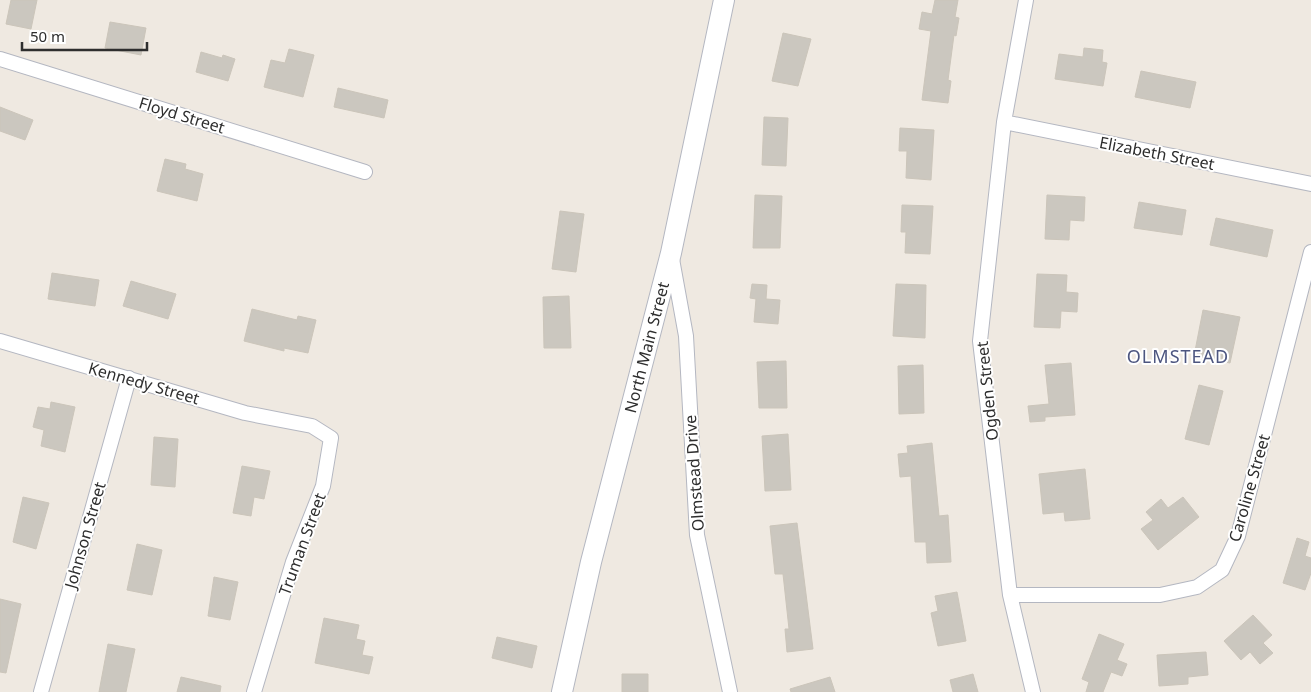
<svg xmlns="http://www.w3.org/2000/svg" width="1311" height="692" font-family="'Noto Sans',sans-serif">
  <rect width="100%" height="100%" fill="#efe9e1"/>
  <path fill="#cbc7bf" stroke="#cbc5ba" d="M 11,0 L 37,0 L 31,29 L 6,24 Z
    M 935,0 L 958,0 L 955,17 L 959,18 L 956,36 L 954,35 L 948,80 L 951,81 L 948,103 L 922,100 L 931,31 L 919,29 L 922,12 L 932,14 Z
    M 110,22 L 146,28 L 141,55 L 105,48 Z
    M 783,33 L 811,39 L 798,86 L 772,81 Z
    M 1084,48 L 1103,50 L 1102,62 L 1107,63 L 1103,86 L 1055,79 L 1059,54 L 1083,57 Z
    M 289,49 L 314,55 L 303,97 L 264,87 L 271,60 L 285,63 Z
    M 201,52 L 222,58 L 223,55 L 235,59 L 228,81 L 196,72 Z
    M 1141,71 L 1196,82 L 1190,108 L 1135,97 Z
    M 338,88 L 388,100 L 384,118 L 334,107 Z
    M 0,107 L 33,120 L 25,140 L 0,131 Z
    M 764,117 L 788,118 L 786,166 L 762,165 Z
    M 900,128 L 934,130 L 931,180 L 906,178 L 907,151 L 899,151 Z
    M 165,159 L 186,164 L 185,169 L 203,174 L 197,201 L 157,191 Z
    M 755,195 L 782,196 L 780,248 L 753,248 Z
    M 1047,195 L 1085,197 L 1084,221 L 1070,220 L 1069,240 L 1045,239 Z
    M 1139,202 L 1186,210 L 1182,235 L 1134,228 Z
    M 902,205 L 933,206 L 930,254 L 905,253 L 906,232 L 901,232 Z
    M 560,211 L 584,214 L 576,272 L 552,269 Z
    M 1216,218 L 1273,230 L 1267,257 L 1210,245 Z
    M 52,273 L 99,280 L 95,306 L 48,299 Z
    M 1037,274 L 1067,275 L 1066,292 L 1078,293 L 1077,312 L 1061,311 L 1060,328 L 1034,327 Z
    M 131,281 L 176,294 L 168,319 L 123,306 Z
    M 752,284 L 767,285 L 766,299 L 780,300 L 778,324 L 754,322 L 756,299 L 750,298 Z
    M 896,284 L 926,285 L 925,338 L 893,336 Z
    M 569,296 L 571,348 L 544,348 L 543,297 Z
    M 252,309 L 297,320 L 298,316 L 316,320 L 308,353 L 284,348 L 284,351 L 244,341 Z
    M 1203,310 L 1240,317 L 1230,363 L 1194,356 Z
    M 786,361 L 787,408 L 759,408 L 757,362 Z
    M 1071,363 L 1075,415 L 1045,417 L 1045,421 L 1030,422 L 1028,406 L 1049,404 L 1045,365 Z
    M 923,365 L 924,413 L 899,414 L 898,366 Z
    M 1199,385 L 1223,391 L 1209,445 L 1185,439 Z
    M 51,402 L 75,407 L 65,452 L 41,446 L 44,430 L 33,427 L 38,407 L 50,409 Z
    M 788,434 L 791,490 L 765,491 L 762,436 Z
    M 154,437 L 178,439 L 175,487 L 151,485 Z
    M 932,443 L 939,516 L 948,515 L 951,562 L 927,563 L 926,542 L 915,542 L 911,476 L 900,477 L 898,454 L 908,453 L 907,446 Z
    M 242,466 L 270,471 L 264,499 L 254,497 L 251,516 L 233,513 Z
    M 1085,469 L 1090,519 L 1065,521 L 1064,512 L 1043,514 L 1039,474 Z
    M 23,497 L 49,503 L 36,549 L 13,542 Z
    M 1183,497 L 1199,517 L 1158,550 L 1141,529 L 1153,520 L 1146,512 L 1161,499 L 1168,508 Z
    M 797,523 L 813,649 L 787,652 L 785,629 L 789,629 L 783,574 L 775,574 L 770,526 Z
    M 1297,538 L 1309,542 L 1305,556 L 1311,558 L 1311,573 L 1305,590 L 1283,583 Z
    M 137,544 L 162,550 L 152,595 L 127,590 Z
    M 214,577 L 238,582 L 230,620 L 208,616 Z
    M 957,592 L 966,641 L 938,646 L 931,613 L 938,611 L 935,596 Z
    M 0,599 L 21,604 L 6,673 L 0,672 Z
    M 1253,615 L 1272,635 L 1263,643 L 1273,653 L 1260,664 L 1250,652 L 1241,660 L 1224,641 Z
    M 324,618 L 359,625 L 356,639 L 365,641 L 362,655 L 373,657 L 369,674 L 315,663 Z
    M 1099,634 L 1124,644 L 1117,660 L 1127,664 L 1122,676 L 1111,672 L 1103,692 L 1086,692 L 1089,682 L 1082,679 Z
    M 497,637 L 537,646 L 532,668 L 492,658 Z
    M 108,644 L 135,649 L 126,692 L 99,692 Z
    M 1206,652 L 1208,675 L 1188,677 L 1188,684 L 1159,686 L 1157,655 Z
    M 622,674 L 648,674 L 648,692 L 622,692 Z
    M 973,674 L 978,692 L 953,692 L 950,680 Z
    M 181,677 L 221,686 L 220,692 L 177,692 Z
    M 830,677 L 835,692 L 791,692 L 790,689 Z"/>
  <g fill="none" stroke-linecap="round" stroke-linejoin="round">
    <g stroke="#b4b7c1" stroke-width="16">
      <path id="street" d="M 1026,0 L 1004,122 L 980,341 L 1010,595 L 1033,692
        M 0,59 L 365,172
        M 1004,122 L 1311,184
        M 672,259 L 686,336 L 697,535 L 730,692
        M 0,341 L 245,413 L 312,426 L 331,438 L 323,486 L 293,562 L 254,692
        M 1010,595 L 1160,595 L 1197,587 L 1222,570 L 1238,536 L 1311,252
        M 41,692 L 129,378"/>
    </g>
    <g stroke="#b4b7c1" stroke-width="22">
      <g id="secondary">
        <path id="s1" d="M 562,692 L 591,562 L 671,253 L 724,0"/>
      </g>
    </g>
    <use href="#street" stroke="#fff" stroke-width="14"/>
    <use href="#secondary" stroke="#fff" stroke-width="20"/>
  </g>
  <g text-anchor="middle" stroke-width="4" stroke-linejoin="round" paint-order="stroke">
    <g font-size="16" fill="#2e2e2e" stroke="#fff">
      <text transform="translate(182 115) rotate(17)" y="6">Floyd Street</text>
      <text transform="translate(1157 153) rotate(11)" y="6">Elizabeth Street</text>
      <text dy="6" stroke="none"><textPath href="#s1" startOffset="355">North Main Street</textPath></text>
      <text transform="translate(144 383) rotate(16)" y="6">Kennedy Street</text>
      <text transform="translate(987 391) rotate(-96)" y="6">Ogden Street</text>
      <text transform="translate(694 473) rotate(-94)" y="6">Olmstead Drive</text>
      <text transform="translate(1249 488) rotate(-74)" y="6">Caroline Street</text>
      <text transform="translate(85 535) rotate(-74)" y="6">Johnson Street</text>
      <text transform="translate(302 544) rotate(-70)" y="6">Truman Street</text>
    </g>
    <g font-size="18" letter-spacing="1" fill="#4d5680" stroke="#fff">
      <text x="1178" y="363">OLMSTEAD</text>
    </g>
  </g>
  <path d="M22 42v8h125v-8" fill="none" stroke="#2e2e2e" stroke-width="2.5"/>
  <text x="30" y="42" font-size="15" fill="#2e2e2e" stroke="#ffffff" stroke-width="4" paint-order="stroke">50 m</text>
</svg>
